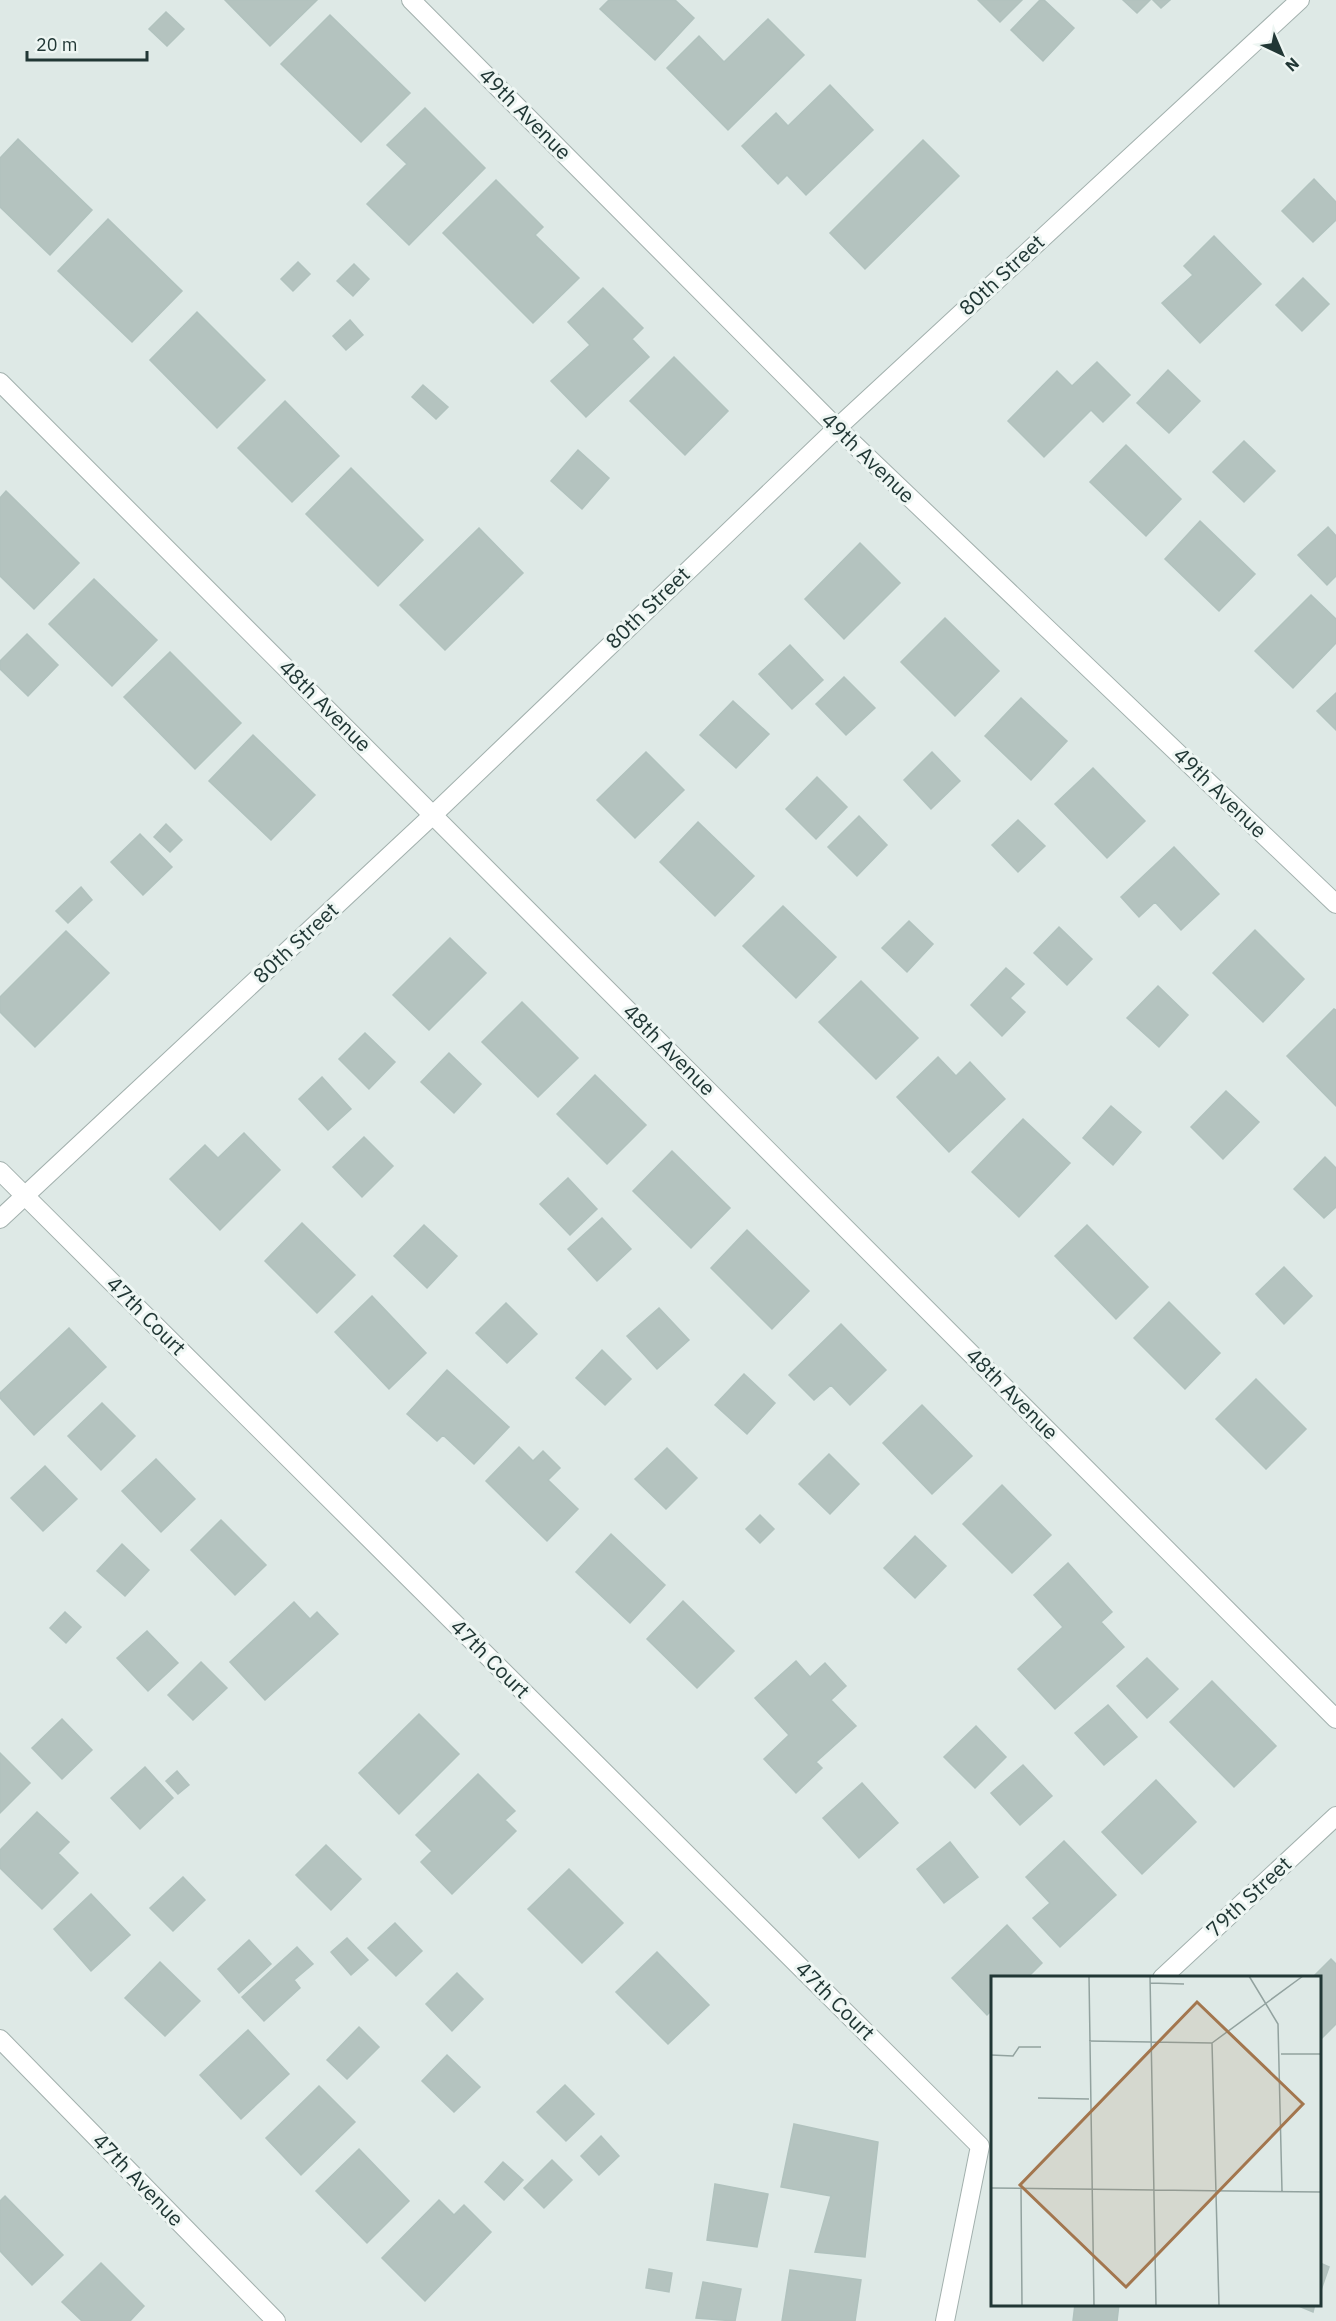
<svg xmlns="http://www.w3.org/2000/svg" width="1336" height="2321" font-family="'IBM Plex Sans',sans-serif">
  <rect width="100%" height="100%" fill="#dee9e6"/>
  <path fill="#b4c3bf" stroke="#b1c2be" stroke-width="1.5" d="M 225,0 L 317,0 L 270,46 Z
    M 609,0 L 675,0 L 694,18 L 655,60 L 600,9 Z
    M 978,0 L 1022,0 L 1000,22 Z
    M 1040,0 L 1044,0 L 1074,28 L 1043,61 L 1011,30 Z
    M 1123,0 L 1150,0 L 1137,13 Z
    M 1153,0 L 1170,0 L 1161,8 Z
    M 166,12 L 184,29 L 167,46 L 149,29 Z
    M 330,15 L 410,93 L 361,142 L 281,64 Z
    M 768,19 L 804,55 L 728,130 L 667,68 L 699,36 L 724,62 Z
    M 830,85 L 873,130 L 806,195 L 787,175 L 778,184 L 742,146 L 776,113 L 788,126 Z
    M 425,108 L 485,168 L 409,245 L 367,204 L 407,164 L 387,145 Z
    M 18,139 L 92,210 L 50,255 L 0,207 L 0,158 Z
    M 923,140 L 959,176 L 865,269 L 830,233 Z
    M 1314,179 L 1336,202 L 1336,220 L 1313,242 L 1282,211 Z
    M 496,180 L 543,227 L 535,235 L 579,278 L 533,323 L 443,233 Z
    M 108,219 L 182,291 L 132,342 L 58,271 Z
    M 1214,236 L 1261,284 L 1200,343 L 1162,303 L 1193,275 L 1184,266 Z
    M 298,262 L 310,274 L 293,291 L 281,279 Z
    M 354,264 L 369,279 L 353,296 L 337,281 Z
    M 1303,278 L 1329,304 L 1302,331 L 1276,305 Z
    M 603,288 L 643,328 L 632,339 L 649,357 L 586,417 L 551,381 L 590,345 L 568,322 Z
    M 197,312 L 265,380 L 217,428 L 150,360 Z
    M 350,320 L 363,335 L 346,350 L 333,336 Z
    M 674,357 L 728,411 L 685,455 L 630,401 Z
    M 1097,362 L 1130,395 L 1103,422 L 1091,410 L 1044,457 L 1008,421 L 1057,371 L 1072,386 Z
    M 1168,370 L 1200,401 L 1169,433 L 1137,403 Z
    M 423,385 L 448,407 L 436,419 L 412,397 Z
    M 285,401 L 339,456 L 292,502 L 238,448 Z
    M 1244,441 L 1275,471 L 1244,502 L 1213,472 Z
    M 1126,445 L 1181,499 L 1146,536 L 1090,482 Z
    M 578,450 L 609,478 L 582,509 L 551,481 Z
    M 351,468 L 423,540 L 378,586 L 306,514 Z
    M 6,491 L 79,563 L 34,609 L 0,576 L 0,498 Z
    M 1200,521 L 1255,574 L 1219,611 L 1165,559 Z
    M 1328,527 L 1336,536 L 1336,576 L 1327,585 L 1298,555 Z
    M 479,528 L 523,573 L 445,650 L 400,605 Z
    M 860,543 L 900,583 L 844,639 L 805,599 Z
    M 94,579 L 157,640 L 112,686 L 49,624 Z
    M 1311,595 L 1336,619 L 1336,643 L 1293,688 L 1255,651 Z
    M 945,618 L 999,671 L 955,716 L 901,662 Z
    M 27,634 L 58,665 L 28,696 L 0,669 L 0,661 Z
    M 790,645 L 823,680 L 792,709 L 759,674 Z
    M 170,652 L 241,723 L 195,769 L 124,697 Z
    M 844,677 L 875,708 L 846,735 L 816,704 Z
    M 1336,693 L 1336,730 L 1317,711 Z
    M 1021,698 L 1067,741 L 1031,780 L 985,736 Z
    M 733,701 L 769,734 L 736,768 L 700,735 Z
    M 253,735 L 315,795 L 271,840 L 209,781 Z
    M 646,752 L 684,790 L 635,838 L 597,800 Z
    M 932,752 L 960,781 L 931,809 L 904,780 Z
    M 1093,768 L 1145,821 L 1107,858 L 1055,804 Z
    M 817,777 L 847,807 L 816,839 L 786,809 Z
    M 859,816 L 887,845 L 857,876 L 828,847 Z
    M 1018,820 L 1045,846 L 1018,872 L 992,845 Z
    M 698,822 L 754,876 L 715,916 L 660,862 Z
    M 166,824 L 182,840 L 170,852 L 154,837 Z
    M 140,834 L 172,867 L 143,895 L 111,862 Z
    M 1174,847 L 1219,894 L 1181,930 L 1155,902 L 1139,917 L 1121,897 Z
    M 81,887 L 92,900 L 68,923 L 56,911 Z
    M 783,906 L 836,957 L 796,998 L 743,946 Z
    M 909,921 L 933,944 L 907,972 L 882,948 Z
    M 1059,927 L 1092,959 L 1067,985 L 1034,953 Z
    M 1255,930 L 1304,979 L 1263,1022 L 1213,973 Z
    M 66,931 L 109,973 L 35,1047 L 0,1012 L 0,997 Z
    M 450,938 L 486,973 L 429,1030 L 393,995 Z
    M 1006,968 L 1024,984 L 1010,998 L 1025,1012 L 1002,1036 L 971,1005 Z
    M 861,981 L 918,1038 L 876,1079 L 819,1022 Z
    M 1158,986 L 1188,1015 L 1159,1047 L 1127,1018 Z
    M 522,1002 L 578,1058 L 538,1097 L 482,1042 Z
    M 1334,1009 L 1336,1010 L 1336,1106 L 1287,1056 Z
    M 365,1033 L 395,1062 L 369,1089 L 339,1059 Z
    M 449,1053 L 481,1084 L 454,1113 L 421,1082 Z
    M 938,1057 L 956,1076 L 970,1062 L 1005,1099 L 949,1152 L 897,1097 Z
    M 595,1075 L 646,1125 L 607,1164 L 557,1114 Z
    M 322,1077 L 351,1109 L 328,1130 L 299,1099 Z
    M 1226,1091 L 1259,1122 L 1223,1159 L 1191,1127 Z
    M 1111,1106 L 1141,1132 L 1113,1165 L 1083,1138 Z
    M 1023,1119 L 1070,1163 L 1019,1217 L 972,1172 Z
    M 244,1133 L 280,1170 L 220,1230 L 170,1179 L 205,1145 L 218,1158 Z
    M 364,1137 L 393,1166 L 362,1197 L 333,1167 Z
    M 672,1151 L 730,1208 L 691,1248 L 633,1191 Z
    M 1325,1157 L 1336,1168 L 1336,1207 L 1324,1218 L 1294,1189 Z
    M 568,1178 L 597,1209 L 570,1235 L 540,1204 Z
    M 602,1218 L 631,1249 L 597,1281 L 568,1249 Z
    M 302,1223 L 355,1275 L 317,1313 L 265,1261 Z
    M 424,1225 L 457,1256 L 427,1288 L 394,1256 Z
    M 1087,1225 L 1148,1287 L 1116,1319 L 1055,1256 Z
    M 747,1230 L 809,1291 L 772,1329 L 711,1268 Z
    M 1284,1267 L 1312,1296 L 1284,1324 L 1256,1294 Z
    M 372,1296 L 426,1353 L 389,1389 L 335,1332 Z
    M 1169,1302 L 1220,1353 L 1185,1389 L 1134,1338 Z
    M 506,1303 L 537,1334 L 507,1363 L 476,1333 Z
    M 659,1308 L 689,1340 L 657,1369 L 627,1336 Z
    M 841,1324 L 886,1370 L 850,1405 L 831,1385 L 814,1400 L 789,1375 Z
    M 69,1328 L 106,1367 L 34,1435 L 0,1398 L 0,1393 Z
    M 602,1350 L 631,1379 L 605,1405 L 576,1378 Z
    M 447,1370 L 509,1427 L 474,1464 L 443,1435 L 437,1441 L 407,1414 Z
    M 744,1374 L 775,1403 L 747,1434 L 715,1405 Z
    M 1256,1379 L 1306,1429 L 1266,1469 L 1216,1419 Z
    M 102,1403 L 135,1436 L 101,1470 L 68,1436 Z
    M 922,1405 L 972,1456 L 932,1494 L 883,1443 Z
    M 519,1447 L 533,1461 L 543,1451 L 560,1468 L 548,1480 L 578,1509 L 547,1541 L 486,1481 Z
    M 667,1448 L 697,1478 L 666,1509 L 635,1479 Z
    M 829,1454 L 859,1484 L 830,1514 L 799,1484 Z
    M 156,1459 L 195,1499 L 161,1532 L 122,1491 Z
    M 45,1466 L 77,1499 L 43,1531 L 11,1498 Z
    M 1002,1485 L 1051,1535 L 1012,1573 L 963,1524 Z
    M 760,1515 L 774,1529 L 760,1543 L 746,1529 Z
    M 221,1520 L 266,1565 L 235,1595 L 191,1550 Z
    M 611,1534 L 665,1585 L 630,1623 L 576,1572 Z
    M 915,1536 L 946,1566 L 915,1598 L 884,1568 Z
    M 122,1544 L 149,1570 L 125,1596 L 97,1571 Z
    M 1068,1563 L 1112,1612 L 1101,1622 L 1124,1647 L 1055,1709 L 1018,1669 L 1063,1627 L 1034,1595 Z
    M 683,1601 L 734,1651 L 697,1688 L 647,1639 Z
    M 294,1602 L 310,1619 L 317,1612 L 338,1634 L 265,1700 L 230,1662 Z
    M 65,1612 L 81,1627 L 66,1643 L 50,1628 Z
    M 147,1631 L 178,1663 L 148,1691 L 117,1658 Z
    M 1147,1658 L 1178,1689 L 1147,1718 L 1117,1686 Z
    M 796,1661 L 810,1677 L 825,1663 L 846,1686 L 831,1700 L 856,1726 L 816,1762 L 822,1768 L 796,1793 L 764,1759 L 789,1735 L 755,1698 Z
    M 201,1662 L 227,1688 L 193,1720 L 168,1695 Z
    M 1212,1681 L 1276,1746 L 1234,1787 L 1170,1722 Z
    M 1108,1705 L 1137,1737 L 1104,1765 L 1075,1733 Z
    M 419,1714 L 459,1754 L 399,1814 L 359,1773 Z
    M 62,1719 L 92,1750 L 62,1779 L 32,1748 Z
    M 976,1726 L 1006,1757 L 975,1788 L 944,1757 Z
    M 0,1753 L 30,1783 L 0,1813 Z
    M 1023,1765 L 1052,1796 L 1020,1825 L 991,1793 Z
    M 145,1767 L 173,1798 L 140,1829 L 111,1798 Z
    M 177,1771 L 189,1785 L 178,1794 L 166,1781 Z
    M 478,1774 L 515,1811 L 505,1820 L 516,1831 L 452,1894 L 421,1862 L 432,1851 L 416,1835 Z
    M 1156,1780 L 1196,1822 L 1142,1874 L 1102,1832 Z
    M 862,1783 L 898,1823 L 859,1858 L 823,1818 Z
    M 37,1812 L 69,1842 L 58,1853 L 78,1873 L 42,1909 L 0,1868 L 0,1850 Z
    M 1064,1841 L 1116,1895 L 1060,1947 L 1033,1918 L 1050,1903 L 1026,1877 Z
    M 950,1842 L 978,1877 L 944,1903 L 917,1869 Z
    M 326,1845 L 361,1879 L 331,1910 L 296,1875 Z
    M 569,1869 L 623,1923 L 582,1963 L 528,1909 Z
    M 183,1877 L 205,1900 L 173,1931 L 150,1908 Z
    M 91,1894 L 130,1935 L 91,1971 L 54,1929 Z
    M 395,1923 L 422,1951 L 396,1976 L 368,1948 Z
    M 1007,1925 L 1042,1963 L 1027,1978 L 992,1978 L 992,2010 L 987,2015 L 952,1978 Z
    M 347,1938 L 368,1960 L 351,1975 L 331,1952 Z
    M 249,1940 L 271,1964 L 239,1993 L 218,1969 Z
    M 297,1947 L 313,1964 L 294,1980 L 300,1988 L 264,2021 L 242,1997 Z
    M 657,1952 L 709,2005 L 668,2044 L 616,1992 Z
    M 1331,1959 L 1336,1964 L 1336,2024 L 1320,2040 L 1320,1978 L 1312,1978 Z
    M 160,1962 L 200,2001 L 165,2036 L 125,1998 Z
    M 457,1973 L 483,1999 L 452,2031 L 426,2004 Z
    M 359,2027 L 379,2047 L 347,2079 L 327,2060 Z
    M 248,2030 L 289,2074 L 241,2119 L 200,2075 Z
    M 447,2055 L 480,2087 L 454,2112 L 422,2081 Z
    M 565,2085 L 594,2114 L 566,2141 L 537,2112 Z
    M 319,2086 L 355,2122 L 301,2175 L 266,2138 Z
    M 794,2124 L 878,2142 L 865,2257 L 815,2252 L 831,2196 L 781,2187 Z
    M 601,2136 L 619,2156 L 599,2175 L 581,2156 Z
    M 359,2149 L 409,2201 L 367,2243 L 316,2191 Z
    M 552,2160 L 572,2180 L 544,2208 L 524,2188 Z
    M 503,2162 L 523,2180 L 504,2200 L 485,2182 Z
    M 715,2184 L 768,2194 L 757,2247 L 707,2240 Z
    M 5,2196 L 63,2255 L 32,2285 L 0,2251 L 0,2201 Z
    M 439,2200 L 454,2215 L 464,2205 L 491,2232 L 425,2301 L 382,2258 Z
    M 101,2263 L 144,2306 L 130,2321 L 82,2321 L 62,2302 Z
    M 1320,2263 L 1329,2267 L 1320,2293 Z
    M 649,2269 L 672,2273 L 669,2292 L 646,2288 Z
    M 790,2270 L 861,2280 L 855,2321 L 782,2321 Z
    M 703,2282 L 741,2289 L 735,2321 L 696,2318 Z
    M 1075,2304 L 1119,2304 L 1117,2321 L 1073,2321 Z
    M 1294,2304 L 1315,2304 L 1313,2312 Z"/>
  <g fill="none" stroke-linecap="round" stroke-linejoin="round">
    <g stroke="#a2b0ad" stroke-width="20">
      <path id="minor" d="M 411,0 L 837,428 L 1336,904
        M 0,382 L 1336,1719
        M 0,1171 L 980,2146
        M 1162,1978 L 1336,1816
        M 0,2039 L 276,2321
        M 945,2321 L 980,2146"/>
    </g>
    <g stroke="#a2b0ad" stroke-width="20">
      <path id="tertiary" d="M 0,1219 L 434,814 L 837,428 L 1300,0"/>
    </g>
    <use href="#minor" stroke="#fff" stroke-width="18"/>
    <use href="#tertiary" stroke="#fff" stroke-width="18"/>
  </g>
  <g text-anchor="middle" stroke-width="6" stroke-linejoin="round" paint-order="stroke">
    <g font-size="21" fill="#213735" stroke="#eef6f3">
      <text transform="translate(525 114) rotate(45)" y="7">49th Avenue</text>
      <text transform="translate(1002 275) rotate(-43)" y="7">80th Street</text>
      <text transform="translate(868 458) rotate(44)" y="7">49th Avenue</text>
      <text transform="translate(648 608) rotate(-44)" y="7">80th Street</text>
      <text transform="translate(325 706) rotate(45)" y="7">48th Avenue</text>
      <text transform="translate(1220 793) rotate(44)" y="7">49th Avenue</text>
      <text transform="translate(296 943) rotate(-43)" y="7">80th Street</text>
      <text transform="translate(669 1050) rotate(45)" y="7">48th Avenue</text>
      <text transform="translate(146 1316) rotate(45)" y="7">47th Court</text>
      <text transform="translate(1012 1394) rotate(45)" y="7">48th Avenue</text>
      <text transform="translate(490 1659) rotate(45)" y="7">47th Court</text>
      <text transform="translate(1249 1897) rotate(-43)" y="7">79th Street</text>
      <text transform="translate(835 2001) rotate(45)" y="7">47th Court</text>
      <text transform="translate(138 2180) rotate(46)" y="7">47th Avenue</text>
    </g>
  </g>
  <g transform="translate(991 1976)">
    <rect width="330" height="330" fill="#dee9e6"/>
    <path fill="none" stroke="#92a29f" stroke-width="1.5" d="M 98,0 L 103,330M 159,0 L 165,330M 258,0 L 287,48 L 291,215M 159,7 L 193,8M 98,65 L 221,67M 221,67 L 228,330M 221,67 L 312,0M 290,78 L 330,78M 0,79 L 22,80 L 28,71 L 50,71M 47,122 L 98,123M 0,212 L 330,216M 30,212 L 31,330"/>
    <path fill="#a3764e" fill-opacity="0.15" stroke="#a3764e" stroke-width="3" d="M 206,26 L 312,128 L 135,311 L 29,209 Z"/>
    <rect width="330" height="330" fill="none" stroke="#213735" stroke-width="3"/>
  </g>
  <g transform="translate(1282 54) rotate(136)" stroke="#eef6f3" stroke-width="4.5" paint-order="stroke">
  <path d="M0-4.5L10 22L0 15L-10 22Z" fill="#213735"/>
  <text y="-9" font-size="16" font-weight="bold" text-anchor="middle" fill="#213735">N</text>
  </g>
  <path d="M27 51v9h120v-9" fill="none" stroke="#213735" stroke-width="3"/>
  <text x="36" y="51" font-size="18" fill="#213735" stroke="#eef6f3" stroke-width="4.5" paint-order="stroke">20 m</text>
</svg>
